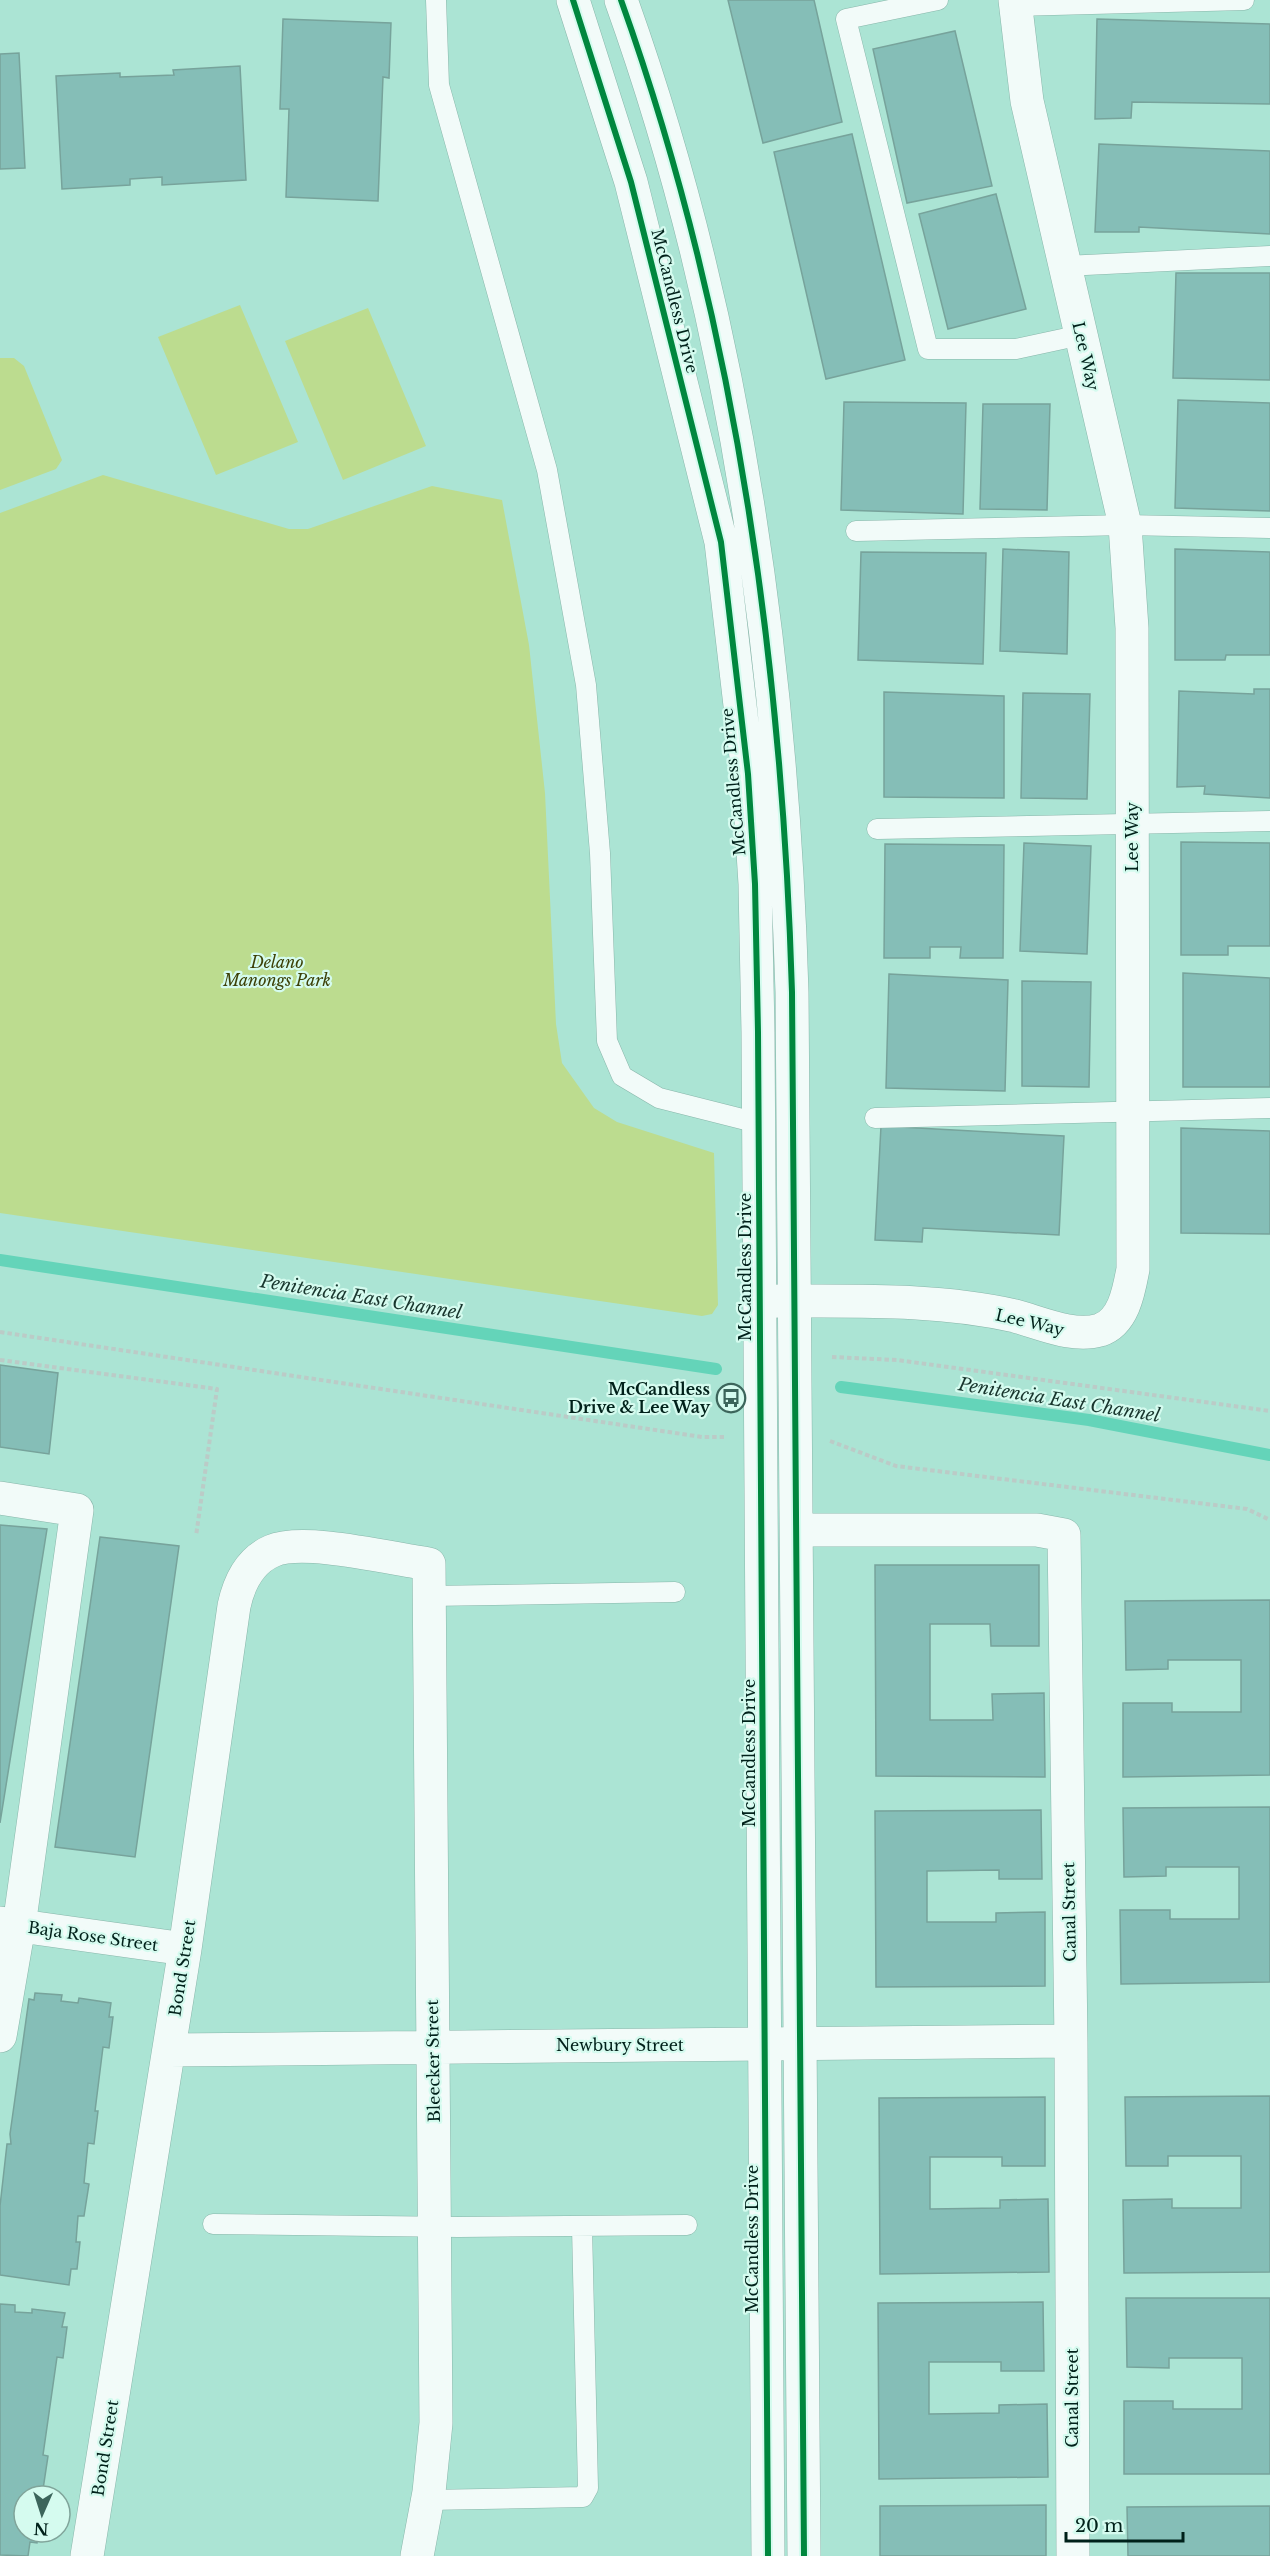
<svg xmlns="http://www.w3.org/2000/svg" width="1270" height="2556" font-family="'Libre Baskerville',serif">
  <rect width="100%" height="100%" fill="#abe4d4"/>
  <path fill="#bcdc8f" d="M 240,305 L 298,442 L 216,475 L 158,337 Z
    M 368,308 L 426,446 L 343,480 L 285,341 Z
    M 0,358 L 14,358 L 24,366 L 62,460 L 56,469 L 0,490 Z
    M 103,475 L 289,529 L 308,529 L 432,486 L 502,500 L 529,645 L 545,793 L 556,1024 L 562,1063 L 594,1108 L 617,1122 L 714,1153 L 718,1305 L 712,1314 L 702,1316 L 0,1213 L 0,513 Z"/>
  <g fill="none" stroke-linecap="round" stroke-linejoin="round">
    <path stroke="#64d4b9" stroke-width="12" d="M 0,1260 L 716,1369
      M 841,1387 L 1089,1420 L 1270,1455"/>
  </g>
  <path fill="#85beb7" stroke="#77a39b" stroke-width="1.5" d="M 728,0 L 814,0 L 842,122 L 763,143 Z
    M 283,19 L 391,23 L 389,78 L 383,77 L 378,201 L 286,197 L 289,109 L 280,109 Z
    M 1097,19 L 1270,24 L 1270,104 L 1132,102 L 1131,118 L 1095,119 Z
    M 955,31 L 992,186 L 907,203 L 873,49 Z
    M 19,53 L 25,168 L 0,169 L 0,54 Z
    M 240,66 L 246,180 L 162,185 L 162,177 L 130,179 L 130,185 L 62,189 L 56,76 L 120,73 L 120,77 L 174,75 L 173,70 Z
    M 852,134 L 905,360 L 826,379 L 774,152 Z
    M 1099,144 L 1270,151 L 1270,234 L 1139,227 L 1139,232 L 1095,232 Z
    M 996,194 L 1026,309 L 948,329 L 919,214 Z
    M 1176,273 L 1270,273 L 1270,380 L 1173,378 Z
    M 1178,400 L 1270,403 L 1270,511 L 1175,508 Z
    M 844,402 L 966,403 L 963,514 L 841,510 Z
    M 983,404 L 1050,404 L 1047,510 L 980,509 Z
    M 1003,549 L 1069,552 L 1067,654 L 1000,651 Z
    M 1175,549 L 1270,552 L 1270,655 L 1226,655 L 1225,660 L 1175,660 Z
    M 861,552 L 986,553 L 983,664 L 858,660 Z
    M 1254,689 L 1270,689 L 1270,798 L 1204,794 L 1205,786 L 1177,787 L 1179,691 L 1254,694 Z
    M 884,692 L 1004,696 L 1004,798 L 884,797 Z
    M 1023,693 L 1090,694 L 1087,799 L 1021,798 Z
    M 1181,842 L 1270,843 L 1270,946 L 1228,946 L 1228,955 L 1181,955 Z
    M 1024,843 L 1091,846 L 1087,954 L 1020,951 Z
    M 885,844 L 1004,845 L 1003,958 L 960,958 L 961,947 L 930,947 L 930,958 L 884,958 Z
    M 1183,973 L 1270,978 L 1270,1087 L 1183,1087 Z
    M 889,974 L 1008,980 L 1005,1091 L 886,1088 Z
    M 1022,981 L 1091,982 L 1089,1087 L 1022,1086 Z
    M 881,1126 L 1064,1136 L 1059,1235 L 923,1228 L 922,1242 L 875,1240 Z
    M 1181,1128 L 1270,1131 L 1270,1234 L 1181,1233 Z
    M 0,1365 L 58,1373 L 49,1454 L 0,1447 Z
    M 0,1525 L 47,1529 L 0,1823 Z
    M 100,1537 L 179,1546 L 135,1857 L 55,1847 Z
    M 875,1565 L 1039,1565 L 1039,1646 L 991,1646 L 990,1624 L 930,1624 L 930,1720 L 993,1720 L 992,1694 L 1044,1693 L 1045,1777 L 876,1776 Z
    M 1270,1600 L 1270,1775 L 1123,1777 L 1123,1703 L 1172,1703 L 1172,1712 L 1241,1712 L 1241,1660 L 1168,1660 L 1168,1669 L 1126,1670 L 1125,1601 Z
    M 1270,1807 L 1270,1982 L 1121,1984 L 1120,1910 L 1170,1910 L 1170,1919 L 1239,1919 L 1239,1867 L 1166,1867 L 1166,1876 L 1124,1877 L 1123,1808 Z
    M 1041,1810 L 1042,1879 L 999,1879 L 999,1870 L 927,1871 L 927,1922 L 996,1922 L 996,1913 L 1045,1912 L 1045,1986 L 876,1987 L 875,1811 Z
    M 35,1993 L 62,1995 L 61,2001 L 78,2003 L 79,1998 L 111,2003 L 109,2017 L 113,2017 L 109,2048 L 103,2047 L 95,2111 L 98,2111 L 94,2144 L 88,2143 L 84,2183 L 89,2184 L 84,2216 L 78,2216 L 76,2242 L 80,2242 L 77,2269 L 71,2269 L 69,2285 L 0,2275 L 0,2206 L 7,2144 L 11,2144 L 10,2134 L 29,1999 L 34,2000 Z
    M 1270,2096 L 1270,2272 L 1124,2273 L 1123,2200 L 1172,2199 L 1172,2208 L 1241,2208 L 1241,2156 L 1168,2156 L 1168,2166 L 1126,2166 L 1125,2097 Z
    M 1045,2097 L 1045,2166 L 1002,2166 L 1002,2157 L 930,2157 L 930,2209 L 1000,2208 L 1000,2200 L 1048,2199 L 1049,2272 L 880,2274 L 879,2098 Z
    M 1126,2298 L 1270,2298 L 1270,2474 L 1124,2474 L 1124,2401 L 1173,2401 L 1173,2409 L 1242,2409 L 1242,2358 L 1169,2358 L 1169,2368 L 1127,2367 Z
    M 1043,2302 L 1044,2371 L 1001,2371 L 1001,2362 L 929,2362 L 929,2414 L 999,2413 L 999,2405 L 1047,2404 L 1048,2477 L 879,2479 L 878,2303 Z
    M 0,2304 L 15,2305 L 15,2312 L 32,2313 L 32,2309 L 65,2313 L 62,2327 L 67,2327 L 63,2358 L 57,2357 L 43,2455 L 48,2456 L 42,2496 L 24,2496 L 24,2532 L 38,2532 L 37,2543 L 30,2542 L 28,2556 L 0,2555 Z
    M 1046,2505 L 1046,2556 L 880,2556 L 880,2506 Z
    M 1270,2506 L 1270,2556 L 1128,2556 L 1127,2507 Z"/>
  <g fill="none" stroke-linecap="round" stroke-linejoin="round">
    <g stroke="#88b6aa" stroke-width="21">
      <path id="service" d="M 436,0 L 439,85 L 547,470 L 586,685 L 600,853 L 607,1041 L 622,1076 L 659,1098 L 758,1123
        M 938,0 L 846,19 L 928,349 L 1016,349 L 1081,335
        M 1016,6 L 1244,0
        M 1065,266 L 1270,256
        M 856,531 L 1125,525 L 1270,528
        M 877,829 L 1270,821
        M 875,1118 L 1270,1108
        M 429,1596 L 675,1592
        M 213,2224 L 459,2227 L 687,2225
        M 427,2500 L 583,2497 L 588,2488 L 582,2227"/>
    </g>
    <g stroke="#88b6aa" stroke-width="34">
      <path id="minor" d="M 759,1301 C 844,1302 931,1297 1015,1316 C 1041,1323 1073,1338 1100,1330 C 1124,1322 1129,1290 1133,1269 L 1132,628 L 1125,525 L 1027,101 L 1015,0
        M 0,1498 L 77,1510 L 19,1926 L 0,2036
        M 797,1530 L 1037,1530 L 1064,1535 L 1071,2041 L 1073,2556
        M 0,1923 L 185,1949
        M 169,2050 L 1071,2041
        M 87,2556 L 185,1949 L 234,1606 C 239,1583 249,1561 272,1551 C 304,1537 392,1559 429,1564 L 436,2423 L 429,2492 L 417,2556"/>
    </g>
    <g stroke="#88b6aa" stroke-width="34">
      <path id="secondary" d="M 573,0 L 631,182 L 721,542 L 748,774 L 755,884 L 758,1032 L 768,2556
        M 621,0 C 735,318 782,656 792,992 L 804,2556"/>
    </g>
    <path stroke="#bbcbc7" stroke-width="4" stroke-dasharray="4.5 3" stroke-linecap="butt" d="M 0,1332 L 702,1437 L 724,1437
      M 832,1357 L 897,1360 L 1270,1411
      M 0,1360 L 217,1389 L 196,1536
      M 830,1441 L 896,1466 L 1247,1509 L 1270,1520"/>
    <use href="#service" stroke="#f2fbf9" stroke-width="20"/>
    <use href="#minor" stroke="#f2fbf9" stroke-width="33"/>
    <use href="#secondary" stroke="#f2fbf9" stroke-width="33"/>
    <g stroke="#d5fbef" stroke-width="10">
      <path id="cycleway" d="M 573,0 L 631,182 L 721,542 L 748,774 L 755,884 L 758,1032 L 768,2556
        M 621,0 C 735,318 782,656 792,992 L 804,2556"/>
    </g>
    <use href="#cycleway" stroke="#00873e" stroke-width="6"/>
  </g>
  <defs>
    <g id="bus-ring" transform="scale(1.5)"><circle r="9.5" fill="#d5fbef" stroke="#3c655b" stroke-width="1.5"/><path d="M-5-6H5V4H4V6H2V4H-2V6H-4V4H-5ZM-3.5-4V0h7V-4ZM-3.5 1.2v1.5H-2V1.2ZM2 1.2v1.5H3.5V1.2Z" fill="#3c655b"/></g>
  </defs>
  <g fill-rule="evenodd">
    <use href="#bus-ring" x="731" y="1398"/>
  </g>
  <g text-anchor="middle" stroke-width="4.5" stroke-linejoin="round" paint-order="stroke">
    <g font-size="16" fill="#00211a" stroke="#d5fbef">
      <text transform="translate(675 301) rotate(76)" y="6">McCandless Drive</text>
      <text transform="translate(1086 356) rotate(77)" y="6">Lee Way</text>
      <text transform="translate(733 782) rotate(-95)" y="6">McCandless Drive</text>
      <text transform="translate(1132 837) rotate(-90)" y="6">Lee Way</text>
      <text transform="translate(745 1267) rotate(-90)" y="6">McCandless Drive</text>
      <text transform="translate(1030 1322) rotate(13)" y="6">Lee Way</text>
      <text transform="translate(749 1753) rotate(-90)" y="6">McCandless Drive</text>
      <text transform="translate(1069 1912) rotate(-91)" y="6">Canal Street</text>
      <text transform="translate(93 1936) rotate(8)" y="6">Baja Rose Street</text>
      <text transform="translate(182 1968) rotate(-81)" y="6">Bond Street</text>
      <text x="620" y="2051">Newbury Street</text>
      <text transform="translate(433 2061) rotate(-91)" y="6">Bleecker Street</text>
      <text transform="translate(752 2239) rotate(-90)" y="6">McCandless Drive</text>
      <text transform="translate(1072 2398) rotate(-90)" y="6">Canal Street</text>
      <text transform="translate(105 2448) rotate(-81)" y="6">Bond Street</text>
    </g>
    <g font-size="16" font-style="italic" fill="#3c4006" stroke="#d5fbef">
      <text x="277" y="968">Delano<tspan x="277" dy="18">Manongs Park</tspan></text>
    </g>
    <g font-size="16" font-weight="bold" fill="#00211a" stroke="#d5fbef" text-anchor="end">
      <text x="710" y="1395">McCandless<tspan x="710" dy="18">Drive &amp; Lee Way</tspan></text>
    </g>
    <g font-size="18" font-style="italic" fill="#18352d" stroke="#d5fbef">
      <text transform="translate(361 1297) rotate(9)" y="6">Penitencia East Channel</text>
      <text transform="translate(1059 1400) rotate(9)" y="6">Penitencia East Channel</text>
    </g>
  </g>
  <g transform="translate(42 2514) rotate(183)"><circle r="28" fill="#d5fbef" stroke="#80a49a" stroke-width="1.5"/>
  <path d="M0-4.5L10 22L0 15L-10 22Z" fill="#3c655b"/>
  <text y="-9" font-size="16" font-weight="bold" text-anchor="middle" fill="#00211a">N</text>
  </g>
  <path d="M1066 2532v9h117v-9" fill="none" stroke="#00211a" stroke-width="3"/>
  <text x="1075" y="2532" font-size="18" fill="#00211a" stroke="#d5fbef" stroke-width="4.5" paint-order="stroke">20 m</text>
</svg>
